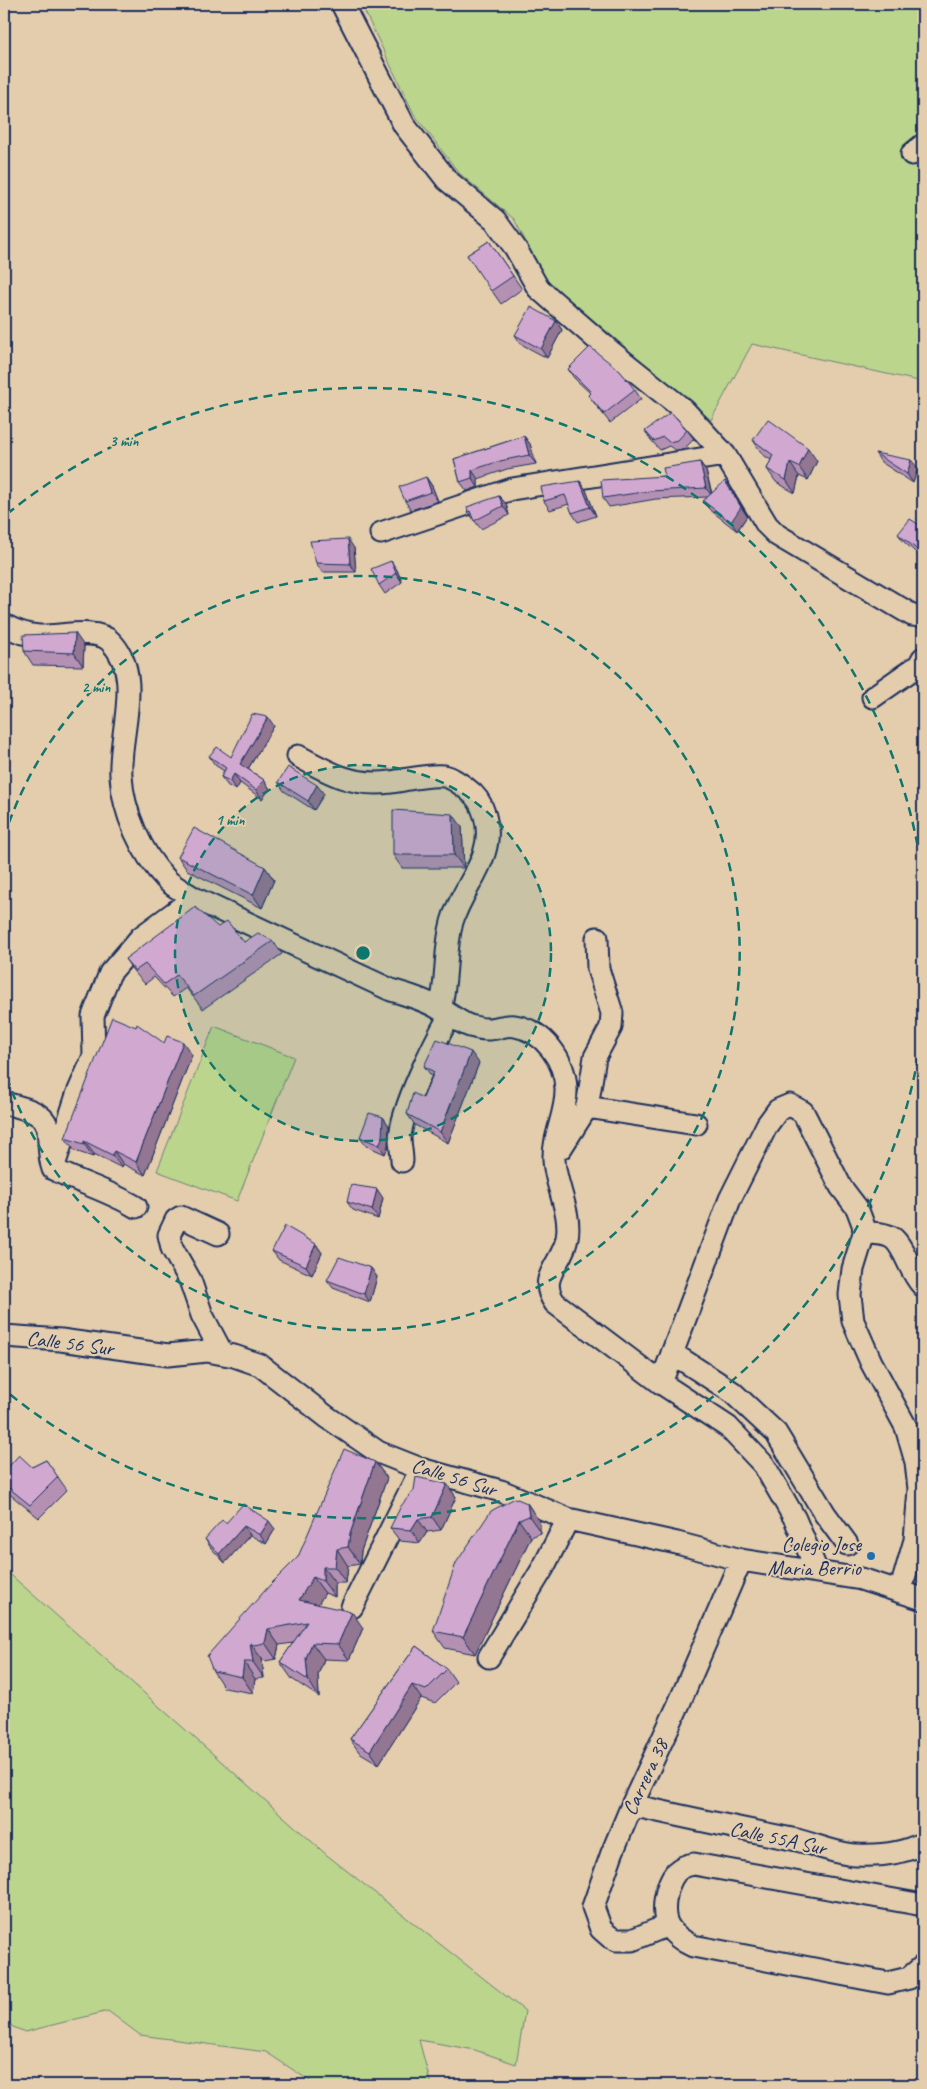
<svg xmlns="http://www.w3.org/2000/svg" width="927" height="2089" font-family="Caveat,sans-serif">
  <rect width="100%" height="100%" fill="#e3cdad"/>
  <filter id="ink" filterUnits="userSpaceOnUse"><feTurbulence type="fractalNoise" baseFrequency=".02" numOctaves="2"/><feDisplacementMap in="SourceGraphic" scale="10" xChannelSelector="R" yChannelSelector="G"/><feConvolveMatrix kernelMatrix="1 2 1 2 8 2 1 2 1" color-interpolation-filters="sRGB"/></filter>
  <g filter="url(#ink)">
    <path fill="#bbd58c" stroke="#6b8275" d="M 361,4 L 923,4 L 923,382 L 752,344 L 711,420 L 546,280 L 514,219 L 459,173 L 414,114 Z
      M 214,1026 L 294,1057 L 237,1201 L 157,1171 Z
      M 4,1569 L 328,1856 L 525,2011 L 516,2064 L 475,2050 L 419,2040 L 431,2085 L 316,2085 L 266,2052 L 140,2035 L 108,2011 L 25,2032 L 4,2023 Z"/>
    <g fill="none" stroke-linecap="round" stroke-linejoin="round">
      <g stroke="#1b2f5e" stroke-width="25">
        <path id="minor" d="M 342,4 L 404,125 L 447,180 L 495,220 L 516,249 L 538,288 L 609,350 L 684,410 L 725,455 L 767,525 L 777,535 L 912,615 L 923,616
          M 912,154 L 923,145
          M 381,533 L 512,489 L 725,455
          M 4,625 C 15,631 26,635 39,636 C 58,637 96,627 110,641 C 145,675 118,734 121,776 C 123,812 141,853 166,879 C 173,887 185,892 194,898 L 391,990 C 408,995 425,1000 440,1009 C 450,1014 460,1023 470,1026 C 475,1027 480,1029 485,1029 C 495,1030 506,1024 515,1026 C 544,1031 565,1060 566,1089 C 567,1113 553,1135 554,1160 C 555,1185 572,1213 567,1238 C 563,1264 536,1277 555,1303 L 661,1383 L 728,1427 L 764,1465 L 795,1519 L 817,1571
          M 873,697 L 919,665 L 923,658
          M 298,756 C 329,773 353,787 391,782 C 407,780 427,774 444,776 C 454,778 465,787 473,794 C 480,801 482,807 485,816 C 497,857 462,886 452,922 C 444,951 448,980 440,1009
          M 4,1103 C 19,1107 46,1111 48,1130 C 50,1143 48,1155 53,1169 C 80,1183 109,1191 136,1207
          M 587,1107 L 696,1124
          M 561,1148 L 587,1107 L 595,1057 L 611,1027 L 612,1013 L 598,969 L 597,938
          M 402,1161 C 402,1153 400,1145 400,1138 C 402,1107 434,1043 450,1015
          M 53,1169 L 77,1095 L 94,1056 L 93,1016 L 110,973 L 141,937 L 194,898
          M 864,1233 C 873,1233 886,1233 894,1239 C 906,1250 909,1272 923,1286
          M 218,1234 L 181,1217 L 176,1220 L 169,1235 L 172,1248 L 190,1280 L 202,1315 L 222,1353
          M 4,1336 L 61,1340 L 168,1355 L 207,1351 L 234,1356 L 260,1365 L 327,1417 L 378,1452 L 421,1469 L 501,1491 L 568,1519 L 677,1543 L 741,1560 L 861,1579 L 923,1599
          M 672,1353 L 732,1392 L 776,1433 L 825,1514 L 847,1544
          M 661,1383 L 730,1199 L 767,1125 L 778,1110 L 790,1105 L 803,1112 L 841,1187 L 857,1208 L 863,1224 L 864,1233 L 853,1269 L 850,1295 L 853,1321 L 871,1362 L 906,1427 L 916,1462 L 919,1489 L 915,1540 L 900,1592
          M 352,1607 L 421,1469
          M 489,1657 L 543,1568 L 568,1519
          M 632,1805 C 687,1818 742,1829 797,1840 C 816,1845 837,1854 856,1855 C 879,1856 903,1854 923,1843
          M 923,1905 L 694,1864 C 687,1865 681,1867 676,1872 C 666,1884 660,1913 669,1927 C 675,1936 684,1942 693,1946 L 888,1983 L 909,1978 L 923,1966
          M 668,1925 L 632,1940 L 617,1940 L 610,1937 L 601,1929 L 593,1907 L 612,1853 L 632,1805 L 678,1706 L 741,1560"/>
      </g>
      <use href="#minor" stroke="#e3cdad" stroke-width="21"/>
    </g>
    <path fill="#b491b3" stroke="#1b2f5e" d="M 489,241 L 522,289 L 501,304 L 467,255 Z
      M 556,321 L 562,330 L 547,358 L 521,344 L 515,335 Z
      M 568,369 L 635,390 L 641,399 L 610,423 L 588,395 L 590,393 L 574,378 Z
      M 687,430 L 694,439 L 684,449 L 675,450 L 669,446 L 660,450 L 651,440 L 645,431 Z
      M 524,436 L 530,444 L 536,464 L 507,469 L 478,479 L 478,487 L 467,491 L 460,482 L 454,459 Z
      M 753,440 L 817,461 L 808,480 L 799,476 L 795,493 L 776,482 L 767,469 L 771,460 L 762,454 Z
      M 875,453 L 918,468 L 913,483 L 881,462 Z
      M 700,462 L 706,471 L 712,493 L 731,490 L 747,516 L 737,531 L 709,509 L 703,501 L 708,497 L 656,499 L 609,507 L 603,498 L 665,476 Z
      M 426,477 L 432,486 L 438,501 L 411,510 L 405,501 Z
      M 580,481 L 586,490 L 596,516 L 578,522 L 572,513 L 569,504 L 550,510 L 544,501 Z
      M 499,496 L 506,504 L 509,515 L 481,529 L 468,512 Z
      M 923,527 L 923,559 L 904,542 L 898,534 Z
      M 354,548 L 356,572 L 322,572 L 316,563 Z
      M 391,561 L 397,570 L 402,582 L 385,594 L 379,585 Z
      M 84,646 L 83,666 L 33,665 L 24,651 Z
      M 274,726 L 248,769 L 264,780 L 270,789 L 262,799 L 240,783 L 236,790 L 228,786 L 221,777 L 224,771 L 215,765 L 209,756 L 231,757 Z
      M 278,782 L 324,794 L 314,810 L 284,791 Z
      M 462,827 L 464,868 L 402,868 L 393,855 Z
      M 178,857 L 265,867 L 274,880 L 262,908 L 187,870 Z
      M 218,927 L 244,942 L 273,941 L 282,954 L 203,1009 L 186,988 L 173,997 L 154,977 L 145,984 L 134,972 L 125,959 Z
      M 164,1043 L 192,1055 L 145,1175 L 123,1164 L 122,1168 L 94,1154 L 93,1157 L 75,1151 L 65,1138 Z
      M 479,1063 L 448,1143 L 415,1125 L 407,1114 L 423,1098 L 432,1077 L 424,1066 Z
      M 383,1117 L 389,1126 L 388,1146 L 385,1154 L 367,1146 L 360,1137 Z
      M 383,1198 L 378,1219 L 353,1210 L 347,1202 Z
      M 316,1244 L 322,1253 L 312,1275 L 279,1260 L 272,1251 Z
      M 371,1268 L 377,1277 L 370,1302 L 333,1288 L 327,1280 Z
      M 46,1460 L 67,1490 L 39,1518 L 7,1492 L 4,1487 L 4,1472 L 32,1467 Z
      M 375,1462 L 387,1478 L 361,1551 L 360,1564 L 348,1566 L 346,1583 L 335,1583 L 335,1597 L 325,1593 L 318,1604 L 363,1628 L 349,1660 L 324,1659 L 318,1675 L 319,1697 L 292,1679 L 280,1662 L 293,1643 L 279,1645 L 276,1659 L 265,1661 L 262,1659 L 264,1678 L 255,1679 L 253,1693 L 224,1688 L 213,1671 L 298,1557 Z
      M 447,1484 L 456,1497 L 441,1530 L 427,1532 L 420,1543 L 400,1541 L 390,1528 Z
      M 527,1503 L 539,1521 L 541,1533 L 531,1537 L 475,1654 L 445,1648 L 433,1631 Z
      M 226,1523 L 275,1529 L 266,1544 L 250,1535 L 225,1563 L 211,1548 L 205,1539 Z
      M 416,1646 L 447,1669 L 456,1682 L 435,1703 L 421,1698 L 379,1764 L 359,1752 L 350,1739 Z"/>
    <path fill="#927692" stroke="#1b2f5e" d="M 556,321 L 562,330 L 547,358 L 541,349 Z
      M 524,436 L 530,444 L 536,464 L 529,455 Z
      M 808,448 L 817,461 L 808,480 L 799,467 Z
      M 911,460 L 918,468 L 913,483 L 907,474 Z
      M 700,462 L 706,471 L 712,496 L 706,488 Z
      M 790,463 L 799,476 L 795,493 L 786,480 Z
      M 472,470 L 478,479 L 478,487 L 472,478 Z
      M 426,477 L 432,486 L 438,501 L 431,492 Z
      M 580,481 L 586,490 L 596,516 L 590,507 Z
      M 725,481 L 747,516 L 737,531 L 731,522 Z
      M 499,496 L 506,504 L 509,515 L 503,506 Z
      M 348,539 L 354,548 L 356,572 L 350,564 Z
      M 923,547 L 923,557 L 920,552 Z
      M 391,561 L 397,570 L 402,582 L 396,573 Z
      M 75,633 L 84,646 L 83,666 L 74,653 Z
      M 268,717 L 274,726 L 246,772 L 240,764 Z
      M 234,774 L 240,783 L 236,790 L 230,781 Z
      M 264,780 L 270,789 L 262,799 L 256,790 Z
      M 317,785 L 324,794 L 314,810 L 308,801 Z
      M 453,814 L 462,827 L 464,868 L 454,855 Z
      M 265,867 L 274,880 L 262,908 L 253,895 Z
      M 183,1042 L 192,1055 L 145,1175 L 136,1162 Z
      M 471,1052 L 479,1063 L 448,1143 L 440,1132 Z
      M 383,1117 L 389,1126 L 388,1146 L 385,1154 L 379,1145 Z
      M 84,1141 L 94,1154 L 93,1157 L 84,1144 Z
      M 114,1151 L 123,1164 L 122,1168 L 112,1155 Z
      M 377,1189 L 383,1198 L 378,1219 L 372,1210 Z
      M 316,1244 L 322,1253 L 312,1275 L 306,1266 Z
      M 371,1268 L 377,1277 L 370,1302 L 364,1294 Z
      M 375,1462 L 387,1478 L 361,1551 L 360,1564 L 348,1547 L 350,1534 Z
      M 447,1484 L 456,1497 L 441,1530 L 432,1517 Z
      M 527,1503 L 539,1521 L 541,1533 L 529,1516 Z
      M 418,1519 L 427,1532 L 420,1543 L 411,1530 Z
      M 519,1520 L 531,1537 L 475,1654 L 463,1637 Z
      M 269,1521 L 275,1529 L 266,1544 L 260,1535 Z
      M 244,1526 L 250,1535 L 225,1563 L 219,1554 Z
      M 337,1549 L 348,1566 L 346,1583 L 335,1567 Z
      M 323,1567 L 335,1583 L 335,1597 L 323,1581 Z
      M 313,1577 L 325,1593 L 311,1616 L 299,1600 Z
      M 352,1612 L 363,1628 L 349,1660 L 338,1644 Z
      M 268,1629 L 279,1645 L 276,1659 L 265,1643 Z
      M 250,1643 L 262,1659 L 264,1678 L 253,1662 Z
      M 312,1643 L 324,1659 L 318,1675 L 319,1697 L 308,1680 L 306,1658 Z
      M 244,1662 L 255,1679 L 253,1693 L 242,1677 Z
      M 412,1685 L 421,1698 L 379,1764 L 370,1751 Z"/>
    <path fill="#d1a9d0" stroke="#1b2f5e" d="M 489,241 L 513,276 L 491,291 L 467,255 Z
      M 531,307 L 556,321 L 541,349 L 515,335 Z
      M 590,347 L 620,371 L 635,390 L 604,414 L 588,395 L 591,392 L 568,369 Z
      M 671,412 L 687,430 L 678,440 L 669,442 L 663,437 L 654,441 L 645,431 Z
      M 768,419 L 808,448 L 799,467 L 790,463 L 786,480 L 767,469 L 773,455 L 753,440 Z
      M 524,436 L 529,455 L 500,461 L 472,470 L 472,478 L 460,482 L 454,459 Z
      M 875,453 L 911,460 L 907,474 Z
      M 700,462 L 706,488 L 650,491 L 603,498 L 601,480 L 665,476 L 663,468 Z
      M 426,477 L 431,492 L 405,501 L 399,487 Z
      M 580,481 L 590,507 L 572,513 L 565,495 L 544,501 L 541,487 Z
      M 725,481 L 741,507 L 731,522 L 703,501 Z
      M 499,496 L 503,506 L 474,521 L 470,511 L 468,512 L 467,507 Z
      M 910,519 L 923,527 L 923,547 L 920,552 L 898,534 Z
      M 348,539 L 350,564 L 316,563 L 310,541 Z
      M 391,561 L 396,573 L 379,585 L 371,569 Z
      M 75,633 L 74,653 L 24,651 L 23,635 Z
      M 252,714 L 268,717 L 240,764 L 264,780 L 256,790 L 234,774 L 230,781 L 221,777 L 226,768 L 209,756 L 217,747 L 231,757 Z
      M 288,767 L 317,785 L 308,801 L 278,782 Z
      M 393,810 L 453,814 L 454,855 L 393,855 Z
      M 194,828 L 265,867 L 253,895 L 178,857 Z
      M 195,907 L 218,927 L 227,921 L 244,942 L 258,933 L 273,941 L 194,996 L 177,975 L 164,984 L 145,964 L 135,971 L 125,959 Z
      M 112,1017 L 136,1027 L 137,1024 L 164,1043 L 167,1036 L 183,1042 L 136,1162 L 114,1151 L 112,1155 L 84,1141 L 84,1144 L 65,1138 Z
      M 437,1039 L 471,1052 L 440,1132 L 407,1114 L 413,1093 L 423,1098 L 434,1072 L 424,1066 Z
      M 369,1113 L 383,1117 L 382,1138 L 379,1145 L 360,1137 Z
      M 351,1185 L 377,1189 L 372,1210 L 347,1202 Z
      M 285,1226 L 316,1244 L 306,1266 L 272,1251 Z
      M 339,1257 L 371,1268 L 364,1294 L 327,1280 Z
      M 344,1449 L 375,1462 L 350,1534 L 348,1547 L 337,1549 L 335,1567 L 323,1567 L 323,1581 L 313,1577 L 299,1600 L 352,1612 L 338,1644 L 312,1643 L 306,1658 L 308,1680 L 280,1662 L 307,1622 L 268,1629 L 265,1643 L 254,1645 L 250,1643 L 253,1662 L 244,1662 L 242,1677 L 213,1671 L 207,1656 L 269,1586 L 298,1557 Z
      M 19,1455 L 32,1467 L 46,1460 L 58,1477 L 30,1505 L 4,1484 L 4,1472 Z
      M 416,1477 L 447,1484 L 432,1517 L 418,1519 L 411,1530 L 390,1528 L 401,1506 L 414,1490 Z
      M 515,1498 L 527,1503 L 529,1516 L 519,1520 L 463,1637 L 433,1631 L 456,1563 L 491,1511 Z
      M 243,1504 L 269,1521 L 260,1535 L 244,1526 L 219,1554 L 205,1539 L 222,1520 L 226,1523 Z
      M 416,1646 L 447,1669 L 426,1690 L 412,1685 L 370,1751 L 350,1739 Z"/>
  </g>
  <circle cx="363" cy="953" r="188" fill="#0f766e" fill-opacity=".12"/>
  <g fill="none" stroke="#0f766e" stroke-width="2.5" stroke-dasharray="9 6">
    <circle cx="363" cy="953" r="188"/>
    <path d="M4 837A377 377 0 1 1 4 1069"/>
    <path d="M923 1027A565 565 0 0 1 7 1392M7 514A565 565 0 0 1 923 879"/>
  </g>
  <circle fill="#1f6fb2" stroke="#e3cdad" stroke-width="2" cx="871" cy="1556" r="5"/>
  <g text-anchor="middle" stroke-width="4" stroke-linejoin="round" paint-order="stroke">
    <g font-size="21" fill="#1b2f5e" stroke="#e3cdad">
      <text transform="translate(70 1343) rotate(7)" y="7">Calle 56 Sur</text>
      <text transform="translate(454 1477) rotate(17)" y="7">Calle 56 Sur</text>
      <text transform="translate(645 1777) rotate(-65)" y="7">Carrera 38</text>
      <text transform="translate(778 1838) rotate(12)" y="7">Calle 55A Sur</text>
    </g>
    <g font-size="21" fill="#1b2f5e" stroke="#e3cdad" text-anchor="end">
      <text x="861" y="1551">Colegio Jose<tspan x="861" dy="24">Maria Berrio</tspan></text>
    </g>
  </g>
  <circle cx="363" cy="953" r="8" fill="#0f766e" stroke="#e3cdad" stroke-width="2.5"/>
  <g font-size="15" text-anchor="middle" font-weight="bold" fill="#0f766e" stroke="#e3cdad" stroke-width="4" stroke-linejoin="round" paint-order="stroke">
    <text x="124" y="446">3 min</text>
    <text x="96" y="692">2 min</text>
    <text x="230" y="825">1 min</text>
  </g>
  <rect width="927" height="2089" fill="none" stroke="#e3cdad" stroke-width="20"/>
  <rect x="10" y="10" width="907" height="2069" fill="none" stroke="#1b2f5e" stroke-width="2" filter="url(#ink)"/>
</svg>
